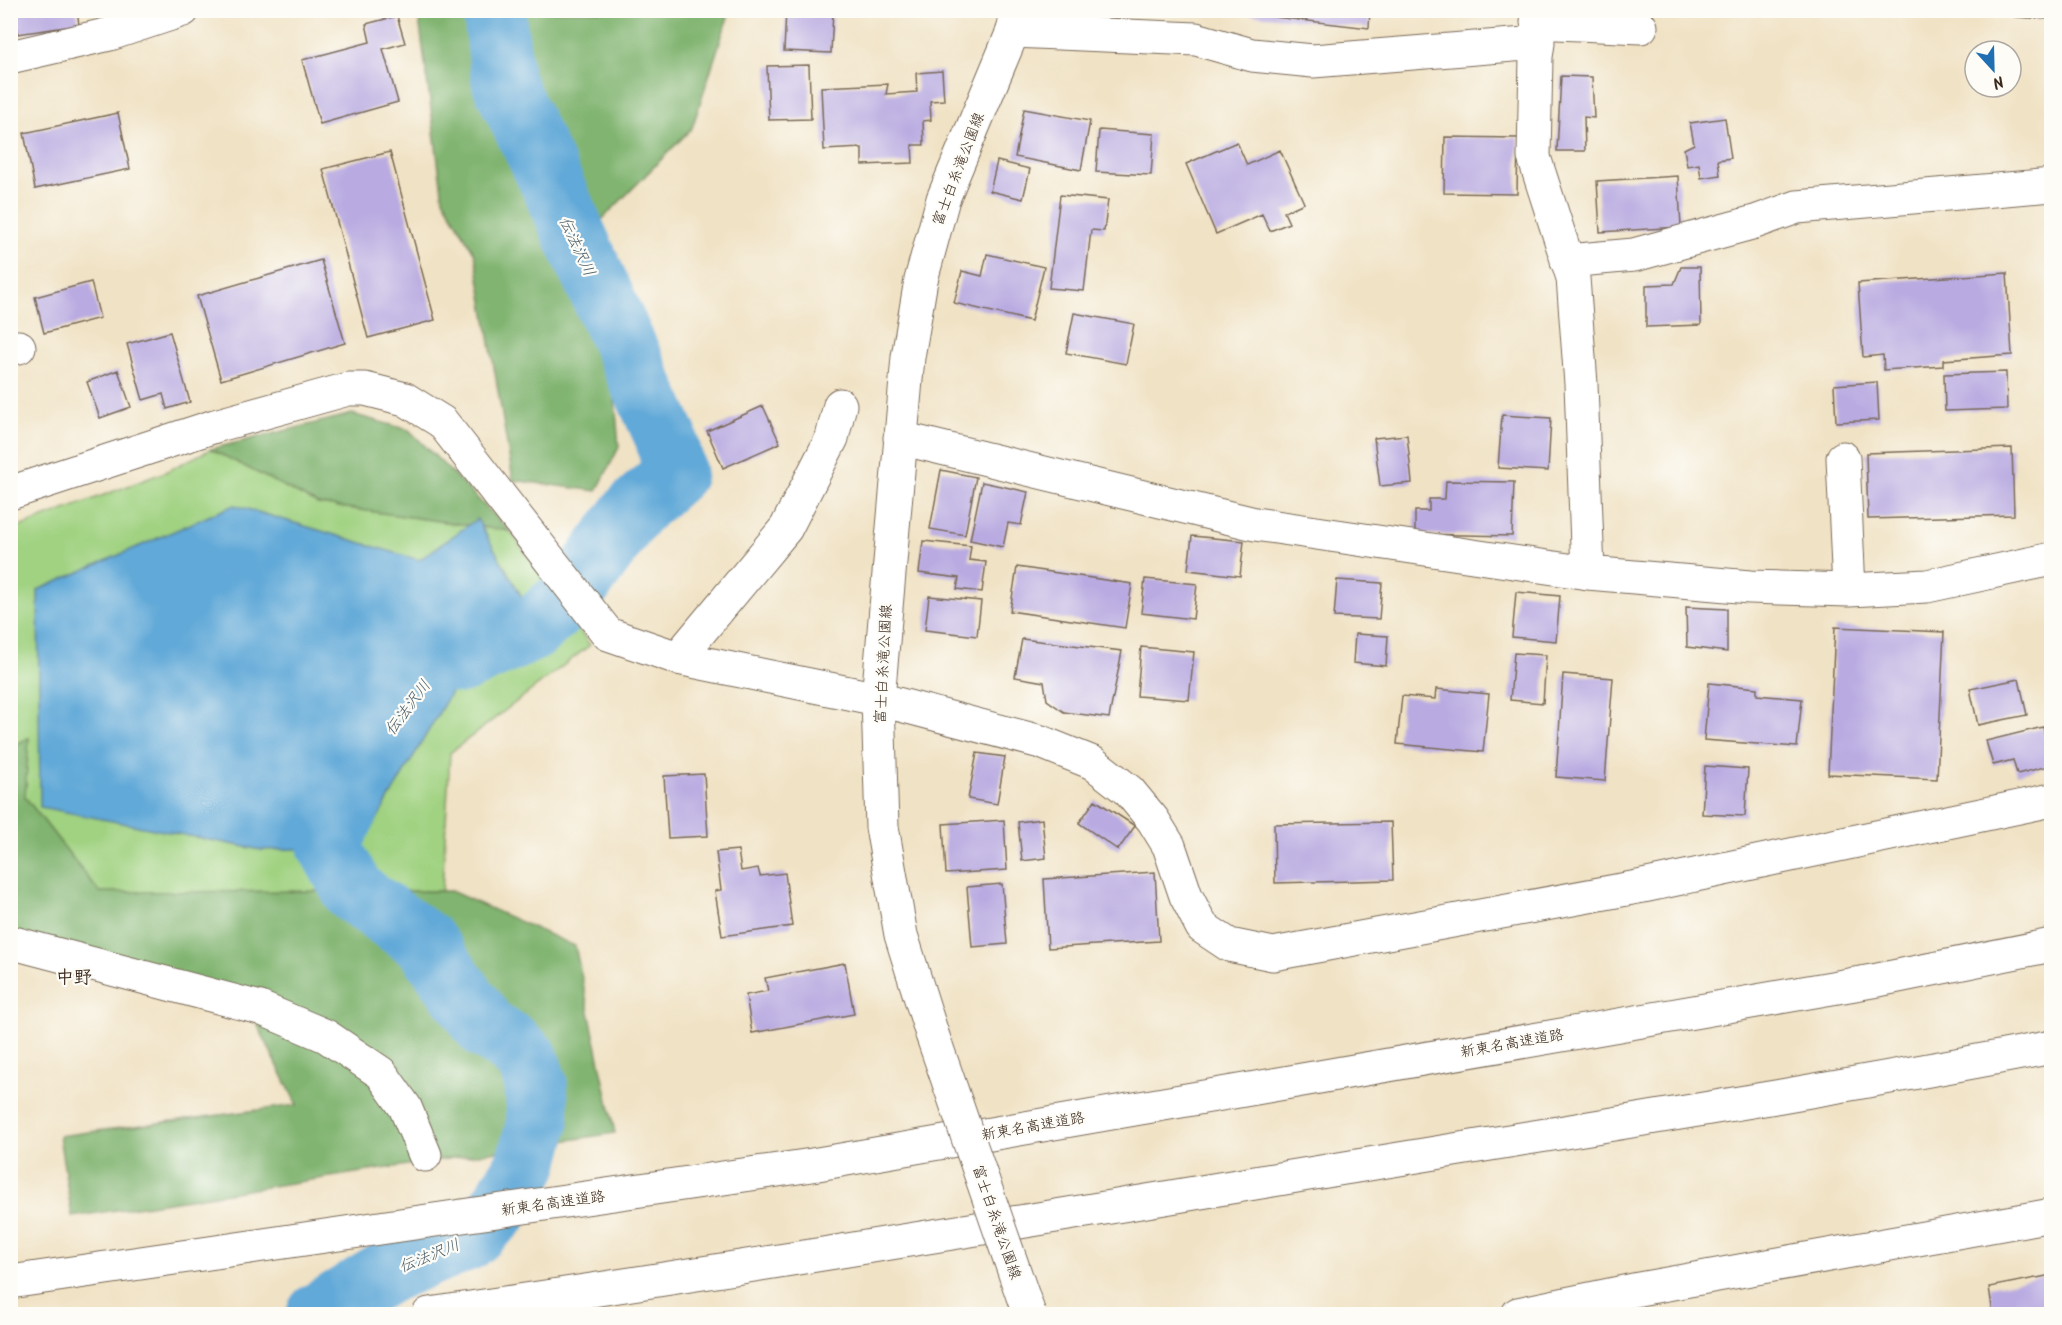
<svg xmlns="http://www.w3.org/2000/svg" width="2062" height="1325" font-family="Kalam,'Klee One',sans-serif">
  <rect width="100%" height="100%" fill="#fdfcf7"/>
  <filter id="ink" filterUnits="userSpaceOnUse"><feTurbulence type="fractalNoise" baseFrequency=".0167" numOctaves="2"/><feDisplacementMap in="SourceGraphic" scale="12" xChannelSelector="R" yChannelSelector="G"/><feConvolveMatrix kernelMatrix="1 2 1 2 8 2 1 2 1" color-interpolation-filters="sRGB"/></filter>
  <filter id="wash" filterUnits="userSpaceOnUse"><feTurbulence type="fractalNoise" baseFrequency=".008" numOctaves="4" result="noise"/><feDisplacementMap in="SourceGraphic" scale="24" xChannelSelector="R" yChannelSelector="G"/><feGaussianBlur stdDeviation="1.35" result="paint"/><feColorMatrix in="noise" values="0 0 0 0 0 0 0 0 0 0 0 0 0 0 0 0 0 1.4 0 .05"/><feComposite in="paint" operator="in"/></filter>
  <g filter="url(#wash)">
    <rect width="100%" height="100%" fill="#f0e2c4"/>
    <path fill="#a0d281" stroke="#6e7e50" stroke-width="1.5" d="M 211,449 L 318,504 L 510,531 L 590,645 L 450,753 L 442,891 L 99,892 L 25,797 L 28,738 L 11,747 L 11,530 L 165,472 Z"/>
    <path fill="#80b46f" stroke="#5e6f46" stroke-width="1.5" d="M 418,11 L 730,11 L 692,128 L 578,244 L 607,305 L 619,447 L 597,491 L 513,480 L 475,254 L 443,199 Z
      M 352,414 L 409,430 L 510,531 L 318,504 L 211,449 Z
      M 29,738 L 25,797 L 99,892 L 451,891 L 575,946 L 615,1133 L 72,1217 L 59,1136 L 297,1105 L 255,1020 L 11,932 L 10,747 Z"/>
    <path fill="#61a9d8" stroke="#4e6a7b" stroke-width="1.5" d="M 234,505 L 419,560 L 477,519 L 551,647 L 455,685 L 366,838 L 335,848 L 261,850 L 40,807 L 38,590 Z"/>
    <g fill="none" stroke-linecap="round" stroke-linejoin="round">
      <path stroke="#61a9d8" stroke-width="63" d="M 461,662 L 532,630 L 575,591 L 633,511 L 675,473 L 666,437 L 552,184 L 503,82 L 494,10
        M 318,1314 L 389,1271 L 468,1239 L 498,1211 L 527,1164 L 538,1122 L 536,1084 L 528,1060 L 510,1043 L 486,1028 L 425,942 L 354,892 L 329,846 L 367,769"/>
    </g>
    <g id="blocks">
      <path fill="#b9abe1" d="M 14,10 L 77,10 L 79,25 L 18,34 Z
        M 786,10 L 833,10 L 831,53 L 784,51 Z
        M 1240,10 L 1370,10 L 1369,28 L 1239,13 Z
        M 2015,10 L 2052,10 L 2052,19 L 2015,17 Z
        M 397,16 L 405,43 L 383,49 L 398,102 L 320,124 L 302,60 L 370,42 L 366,24 Z
        M 809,65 L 811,119 L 769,120 L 767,66 Z
        M 942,71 L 944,100 L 930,101 L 931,120 L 923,121 L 924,145 L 912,145 L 913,163 L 862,165 L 862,148 L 824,150 L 821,87 L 888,84 L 886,94 L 917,92 L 916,73 Z
        M 1561,76 L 1592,77 L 1594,118 L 1584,117 L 1585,151 L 1557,151 Z
        M 1024,109 L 1090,121 L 1081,170 L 1015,157 Z
        M 118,113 L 130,169 L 35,189 L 24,133 Z
        M 1725,118 L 1731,158 L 1718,160 L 1720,175 L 1701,178 L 1699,164 L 1687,166 L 1684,149 L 1694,144 L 1690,123 Z
        M 1099,130 L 1154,134 L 1151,175 L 1096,172 Z
        M 1445,137 L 1518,138 L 1517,194 L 1444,193 Z
        M 1237,142 L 1247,165 L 1280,150 L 1304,203 L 1284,212 L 1289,223 L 1270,231 L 1262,214 L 1216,234 L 1186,164 Z
        M 390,152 L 435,320 L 368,338 L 323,169 Z
        M 997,161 L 1030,169 L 1023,199 L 990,191 Z
        M 1678,176 L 1681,227 L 1600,232 L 1597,181 Z
        M 1060,195 L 1108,200 L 1104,231 L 1091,230 L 1084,291 L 1049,288 Z
        M 987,254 L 1044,267 L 1031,321 L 954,303 L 962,271 L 982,276 Z
        M 321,260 L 345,343 L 221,380 L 197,296 Z
        M 1681,267 L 1700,267 L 1701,325 L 1646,327 L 1646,285 L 1674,284 Z
        M 2007,273 L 2012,355 L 1943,360 L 1943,366 L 1884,370 L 1883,355 L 1863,357 L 1858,283 Z
        M 91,282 L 100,318 L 44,333 L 35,297 Z
        M 1074,313 L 1134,324 L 1126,364 L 1066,353 Z
        M 170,332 L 190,402 L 167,409 L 163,394 L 143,400 L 127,344 Z
        M 118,370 L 131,407 L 100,418 L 87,382 Z
        M 2006,372 L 2007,409 L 1945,411 L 1944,374 Z
        M 1877,382 L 1879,420 L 1836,422 L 1834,385 Z
        M 763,406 L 780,443 L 723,468 L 707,431 Z
        M 1502,415 L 1551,418 L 1548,471 L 1498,468 Z
        M 1407,435 L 1412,483 L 1380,486 L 1374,438 Z
        M 2012,448 L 2014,515 L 1868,519 L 1866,453 Z
        M 941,470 L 976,477 L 965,535 L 930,529 Z
        M 1446,481 L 1514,482 L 1512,536 L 1415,534 L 1415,511 L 1429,511 L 1429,499 L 1445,499 Z
        M 982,482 L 1028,492 L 1021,525 L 1008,523 L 1003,547 L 970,540 Z
        M 1192,536 L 1244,541 L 1240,576 L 1188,570 Z
        M 923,541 L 971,546 L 969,560 L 986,562 L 982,592 L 957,589 L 959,578 L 919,573 Z
        M 1017,567 L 1132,584 L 1125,628 L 1010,611 Z
        M 1145,579 L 1197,584 L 1193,619 L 1141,613 Z
        M 1337,580 L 1382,583 L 1379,619 L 1334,617 Z
        M 1516,592 L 1560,596 L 1556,641 L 1512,637 Z
        M 929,596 L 981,601 L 977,636 L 925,630 Z
        M 1686,607 L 1727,609 L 1727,652 L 1687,647 Z
        M 1835,627 L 1944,632 L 1937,779 L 1828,774 Z
        M 1355,634 L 1388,636 L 1386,666 L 1353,663 Z
        M 1022,639 L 1122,651 L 1109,718 L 1064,712 L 1047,700 L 1044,682 L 1015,677 Z
        M 1141,647 L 1194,652 L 1189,700 L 1137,696 Z
        M 1514,653 L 1546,655 L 1543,703 L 1510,700 Z
        M 1563,674 L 1613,678 L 1605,781 L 1556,777 Z
        M 2019,679 L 2027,715 L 1978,725 L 1970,689 Z
        M 1709,683 L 1757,688 L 1757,695 L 1802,699 L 1797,747 L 1704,740 Z
        M 1436,689 L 1489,694 L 1483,752 L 1397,744 L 1402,696 L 1435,699 Z
        M 2043,727 L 2052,765 L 2017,774 L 2013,760 L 1993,765 L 1986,741 Z
        M 977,753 L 1005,757 L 997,804 L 968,799 Z
        M 1705,766 L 1748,769 L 1745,816 L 1702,814 Z
        M 704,774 L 708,836 L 668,838 L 664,776 Z
        M 1095,800 L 1135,826 L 1118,850 L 1079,823 Z
        M 1042,819 L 1046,858 L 1022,861 L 1018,822 Z
        M 1004,820 L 1007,870 L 946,874 L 943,824 Z
        M 1391,822 L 1393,880 L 1275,883 L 1274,824 Z
        M 738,850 L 741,871 L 758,868 L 760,876 L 785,873 L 792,926 L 722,936 L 715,891 L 721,890 L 716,852 Z
        M 1155,872 L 1159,941 L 1048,948 L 1044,879 Z
        M 1002,884 L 1007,944 L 972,947 L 967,887 Z
        M 845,963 L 854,1014 L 752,1033 L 746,995 L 768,991 L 765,978 Z
        M 2052,1275 L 2052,1314 L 1993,1314 L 1989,1287 Z"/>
    </g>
  </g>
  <g filter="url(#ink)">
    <use href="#blocks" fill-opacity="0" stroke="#7a6a58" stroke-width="1.5"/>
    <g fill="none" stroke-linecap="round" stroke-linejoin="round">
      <g stroke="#7a6a58" stroke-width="35">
        <path id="minor" d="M 1537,10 L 1538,43 L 1536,57 L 1534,157 L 1573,278 L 1581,384 L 1588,573
          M 1537,22 L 1641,27
          M 1013,31 L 1196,39 L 1252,55 L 1313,61 L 1538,43
          M 10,57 L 110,34 L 183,10
          M 1567,261 L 1634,255 L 1755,222 L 1797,207 L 2052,185
          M 10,348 L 19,347
          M 900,438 L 1255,524 L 1588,573 L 1750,587 L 1849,590 L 1927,586 L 2052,559
          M 1843,458 L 1849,590
          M 10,493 L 215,426 L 348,389 L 365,389 L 405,399 L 442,422 L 608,634 L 678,658 L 878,699 L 1041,742 L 1093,763 L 1129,791 L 1153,820 L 1169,846 L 1186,896 L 1202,927 L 1229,945 L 1273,954 L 1643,886 L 2052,800
          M 678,658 L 786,528 L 832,438 L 840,405
          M 10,942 L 260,1008 L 326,1036 L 381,1073 L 405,1107 L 425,1155"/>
      </g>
      <g stroke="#7a6a58" stroke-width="35">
        <path id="tertiary" d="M 1518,1314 L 1639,1289 L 2052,1215"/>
      </g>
      <g stroke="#7a6a58" stroke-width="35">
        <path id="primary" d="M 932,1034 L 901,935 L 882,827 L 878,699 L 908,357 L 921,280 L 943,199 L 1013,31 L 1018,10"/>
      </g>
      <g stroke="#7a6a58" stroke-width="35">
        <path id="motorway" d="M 10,1282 L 812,1165 L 1878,980 L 2052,945
          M 429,1314 C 737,1270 1044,1218 1351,1167 C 1585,1128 1819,1092 2052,1047"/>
      </g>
      <use href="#minor" stroke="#fff" stroke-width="33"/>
      <use href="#tertiary" stroke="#fff" stroke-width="33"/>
      <use href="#primary" stroke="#fff" stroke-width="33"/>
      <use href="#motorway" stroke="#fff" stroke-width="33"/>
      <g stroke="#7a6a58" stroke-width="35" stroke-linecap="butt">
        <path id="primary-bridge" d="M 932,1034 L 1029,1314"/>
      </g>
      <use href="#primary-bridge" stroke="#fff" stroke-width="33"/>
    </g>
  </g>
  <g text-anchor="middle" stroke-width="4.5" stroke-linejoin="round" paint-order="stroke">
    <g font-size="15" fill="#3b2a1e" stroke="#fdfcf7">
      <text transform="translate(958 169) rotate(-69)" y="5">富士白糸滝公園線</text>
      <text transform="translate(883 664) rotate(-87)" y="5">富士白糸滝公園線</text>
      <text transform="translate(1512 1043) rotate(-10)" y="5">新東名高速道路</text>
      <text transform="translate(1033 1126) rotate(-10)" y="5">新東名高速道路</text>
      <text transform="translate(553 1203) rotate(-8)" y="5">新東名高速道路</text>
      <text transform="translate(997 1222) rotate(71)" y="5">富士白糸滝公園線</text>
    </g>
    <g font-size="16" font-style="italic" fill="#4a5d68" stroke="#fdfcf7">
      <text transform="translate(578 246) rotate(65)" y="6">伝法沢川</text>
      <text transform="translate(407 707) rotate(-53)" y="6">伝法沢川</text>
      <text transform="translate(429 1255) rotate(-22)" y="6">伝法沢川</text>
    </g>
    <g font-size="18" font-weight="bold" fill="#3b2a1e" stroke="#fdfcf7">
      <text x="74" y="983">中野</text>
    </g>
  </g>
  <rect width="2062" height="1325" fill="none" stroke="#fdfcf7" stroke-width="36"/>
  <g transform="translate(1993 69) rotate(158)"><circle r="28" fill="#fdfcf7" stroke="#afa8a0" stroke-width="1.5"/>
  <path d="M0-4.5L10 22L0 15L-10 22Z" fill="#1f6fb2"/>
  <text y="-9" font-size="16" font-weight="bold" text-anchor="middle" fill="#3b2a1e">N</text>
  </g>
</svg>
